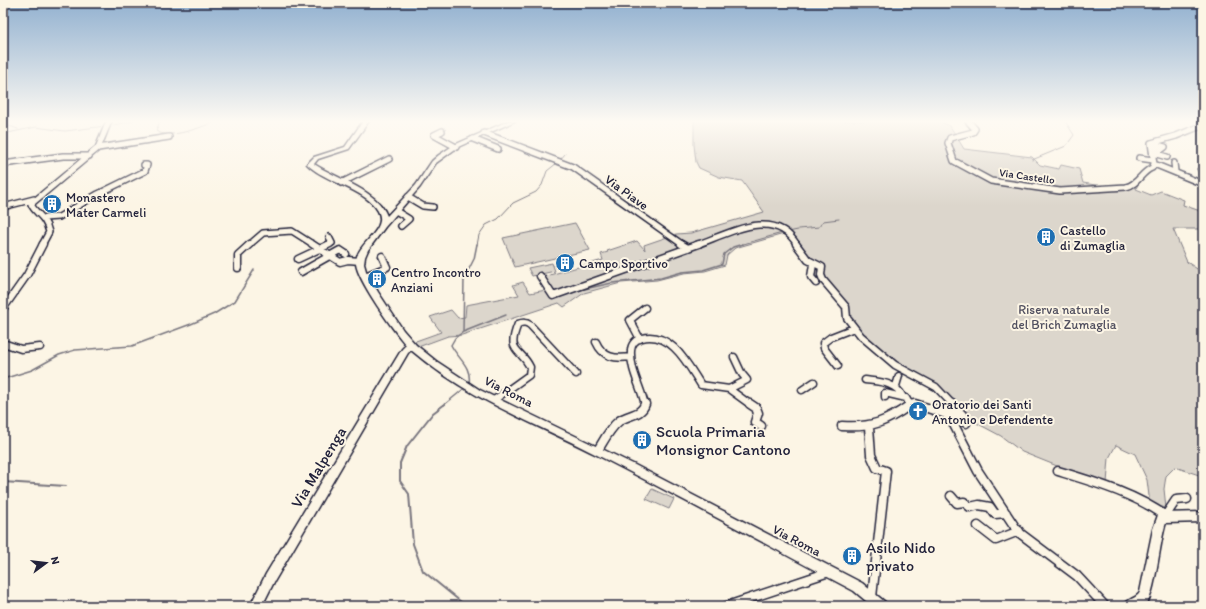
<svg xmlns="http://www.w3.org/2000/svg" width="1206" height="609" font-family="Itim,sans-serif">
  <rect width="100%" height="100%" fill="#fcf5e5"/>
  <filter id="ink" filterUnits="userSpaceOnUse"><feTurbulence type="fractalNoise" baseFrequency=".025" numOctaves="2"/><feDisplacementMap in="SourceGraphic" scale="8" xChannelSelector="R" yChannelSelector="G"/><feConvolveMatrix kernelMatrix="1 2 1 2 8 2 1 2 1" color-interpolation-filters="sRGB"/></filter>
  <g filter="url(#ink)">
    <path fill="#dcd6cc" stroke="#7f7c84" d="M 694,121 L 938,121 L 950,126 L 964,149 L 1032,157 L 1040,165 L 1059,169 L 1061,165 L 1079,169 L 1083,183 L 1108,187 L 1129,185 L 1131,182 L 1138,184 L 1136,189 L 1151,195 L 1161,191 L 1184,200 L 1183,205 L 1203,212 L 1203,229 L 1173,229 L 1187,262 L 1203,273 L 1203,480 L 1199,475 L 1175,467 L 1166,476 L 1164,489 L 1166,508 L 1150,504 L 1147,480 L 1135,454 L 1116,445 L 1109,458 L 1107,483 L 1092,480 L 1022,452 L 1001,436 L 967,418 L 939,387 L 896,364 L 855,327 L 823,275 L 825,270 L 824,266 C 805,260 801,245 791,232 L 735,248 L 727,255 L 725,265 L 705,271 L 684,273 L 657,280 L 621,283 L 584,293 L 564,307 L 559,303 L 462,335 L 448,336 L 418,347 L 413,342 L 441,332 L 430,317 L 451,310 L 458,318 L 465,317 L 466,305 L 519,295 L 513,285 L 523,282 L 530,293 L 546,290 L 539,278 L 603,260 L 601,254 L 608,252 L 607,251 L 637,241 L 645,250 L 644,245 L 676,234 L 691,233 L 764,212 L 742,181 L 719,177 L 699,168 L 696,162 L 694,145 Z
      M 575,223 L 590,250 L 515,267 L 503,238 Z
      M 552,263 L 555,271 L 532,276 L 528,268 Z
      M 652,489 L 674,499 L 669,509 L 646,499 Z"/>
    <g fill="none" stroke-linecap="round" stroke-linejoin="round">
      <path stroke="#78757e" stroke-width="1" d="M 5,121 L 4,124 L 18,129
        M 160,121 L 156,131 C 169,140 203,127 216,121
        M 109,126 L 133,121
        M 3,134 L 36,127 L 65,131 L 105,126
        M 560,160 L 565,154
        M 1032,160 L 1066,146 L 1074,135 L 1065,121
        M 799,229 L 819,227 L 823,221 L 839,219
        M 788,232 L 798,230
        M 477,245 L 479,235 L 486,225 L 498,219 L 513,203 L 536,192 L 542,185 L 547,171 L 557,163
        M 740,245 L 782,233"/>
      <path stroke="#78757e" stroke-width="1.5" d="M 580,290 L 612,283 L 661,278 L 682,272 L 703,270 L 722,264 L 724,254 L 733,247 L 743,244
        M 463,332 L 506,315
        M 3,379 L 32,370 L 59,355 L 75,350 L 132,346 L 191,324 L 214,314 L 235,301 L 254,270
        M 469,384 C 472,366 458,359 451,345 L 455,338 L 463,332 L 464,279 L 474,259 L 477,244
        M 444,405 L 466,387"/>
      <path stroke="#78757e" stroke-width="2" d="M 445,404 L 433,413 L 407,446 L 400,463 L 400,481 L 409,494 L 413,544 L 423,571 L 466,606
        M 3,482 L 66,486"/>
      <g stroke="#22223b" stroke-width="8">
        <path id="minor-far2" d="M 968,121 L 975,129 L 973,132 L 950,138 L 948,143 L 954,161 L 991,181 L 1060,191 L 1126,187 C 1139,184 1141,172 1152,168 L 1154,164
          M 442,131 L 434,135 L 456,147
          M 484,133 L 573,167 L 683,245
          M 473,139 L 498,149
          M 1151,143 L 1165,147 L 1161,150 L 1153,148
          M 98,148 L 169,137
          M 1153,153 L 1167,157
          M 1139,158 L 1153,160
          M 1174,163 L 1175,171
          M 3,164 L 63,156 L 89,156
          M 1154,164 L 1151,143 L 1176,136 L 1203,125
          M 1154,164 L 1203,184
          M 341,183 L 389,159
          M 408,197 L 423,206 L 433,207
          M 3,207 L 34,199
          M 396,211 L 409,219 L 401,226
          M 44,218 L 59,217 L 98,194 L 145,171 L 147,165 L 144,165
          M 42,245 L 49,232 C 45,215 35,214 31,204 L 98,148 L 109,121
          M 249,245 L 263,233 L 292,231 L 314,245
          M 327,245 L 332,243 L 329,237
          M 696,245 C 728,234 775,206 797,245"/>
      </g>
      <g stroke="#22223b" stroke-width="9">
        <path id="minor-far1" d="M 312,244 L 340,262 L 348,260 L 360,261
          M 681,244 L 688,248
          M 796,244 L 808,260 L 822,267 L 821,275 L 823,280 L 846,307 L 847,318 L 861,336 L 895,365 L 936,387 L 953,405
          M 298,259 L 330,244
          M 813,264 L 811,277 L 816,283
          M 238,268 L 238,255 L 250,244
          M 301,272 L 340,250 L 346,254
          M 365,276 L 387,267 L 382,256
          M 540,276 L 553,296 L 699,244
          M 3,309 L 27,275 L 43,244
          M 640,339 L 630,320 L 645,308
          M 596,342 C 603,358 615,359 631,357
          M 3,343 L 21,349 L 40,347
          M 838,366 L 824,348 L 823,343 L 831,337 L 854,328
          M 865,380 C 880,382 896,382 903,397
          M 896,386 L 899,376
          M 729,389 L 751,405
          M 802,390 L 814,382
          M 885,397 L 885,393 L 906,398 L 910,405
          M 494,400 L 529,375 L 530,367 C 520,347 506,353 518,324 C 523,322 526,322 530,325 L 576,374
          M 645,405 C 641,387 630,370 631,351 C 631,344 636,339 642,338 C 672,331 688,365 701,385 L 729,389 L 747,380 L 742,374 L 734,357
          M 912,405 L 917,405"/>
      </g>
      <g stroke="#22223b" stroke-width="11">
        <path id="minor" d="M 750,404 L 756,408 L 758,413 L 755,422 L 761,426
          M 909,404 L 910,405
          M 937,410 L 938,408 L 950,412 L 966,423 L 967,420 L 952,404
          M 842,426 C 872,428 886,422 910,405 L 915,404 L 946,414 L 951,419 L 978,471 L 1015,527 L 1021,534 L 1077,576 L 1105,606
          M 869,427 L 871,455 L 877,468 L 886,471 L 872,597
          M 598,450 C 604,440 610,428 619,421 C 628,414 641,416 645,404
          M 1058,471 C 1094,482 1136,494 1167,517
          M 951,496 L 957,503 L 964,502 L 970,507 L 979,505 L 990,507 L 995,514 L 1006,513
          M 1168,517 L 1168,512 L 1176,500 L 1187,499
          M 978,526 L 996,540 L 1019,531
          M 727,606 L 829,572"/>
      </g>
      <g stroke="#22223b" stroke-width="3">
        <path id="tertiary" d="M 363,121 L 369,121 L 349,149 L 318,159 L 314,164 C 335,178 379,191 387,216 L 416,185 L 432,161 L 439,155 L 454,145 L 508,121 L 515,121 L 458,147 L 436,163 L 420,187 L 385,227 L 368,250 L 365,257 L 364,264 L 366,271 L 378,292 L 403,330 L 416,345 L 436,361 L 480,390 L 633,464 L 862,583 L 885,602 L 887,606 L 872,606 L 854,591 C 767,545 682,498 595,454 C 530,421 467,398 411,350 L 408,353 L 274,582 L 262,606 L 250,606 L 266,574 L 402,349 L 406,345 C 394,331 358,281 356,264 C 354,244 389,231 378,211 C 366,189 324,182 307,164 L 314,157 L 345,147 Z
          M 1203,165 L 1203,176 L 1201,175 L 1198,169 Z
          M 1203,512 L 1203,522 L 1166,523 C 1160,538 1155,597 1146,604 C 1140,608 1130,606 1124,606 C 1127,598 1137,599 1140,592 L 1153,529 L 1158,515 L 1162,513 Z"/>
      </g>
      <use href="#minor-far2" stroke="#fcf5e5" stroke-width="5"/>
      <use href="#minor-far1" stroke="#fcf5e5" stroke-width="6"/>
      <use href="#minor" stroke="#fcf5e5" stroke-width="8"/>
      <use href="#tertiary" fill="#fcf5e5" fill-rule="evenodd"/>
    </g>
  </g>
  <linearGradient id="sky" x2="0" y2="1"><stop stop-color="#92b1d0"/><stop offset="0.59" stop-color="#fefaf3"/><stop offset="1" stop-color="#fefaf3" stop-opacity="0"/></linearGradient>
  <rect width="1206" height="206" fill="url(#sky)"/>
  <defs>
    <g id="building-disc" transform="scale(1)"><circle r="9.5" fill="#1f6fb2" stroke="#fcf5e5"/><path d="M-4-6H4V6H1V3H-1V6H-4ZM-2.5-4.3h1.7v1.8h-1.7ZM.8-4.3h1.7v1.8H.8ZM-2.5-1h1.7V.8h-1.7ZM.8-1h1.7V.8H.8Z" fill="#fff"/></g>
    <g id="church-disc" transform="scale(1)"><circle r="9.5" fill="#1f6fb2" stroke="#fcf5e5"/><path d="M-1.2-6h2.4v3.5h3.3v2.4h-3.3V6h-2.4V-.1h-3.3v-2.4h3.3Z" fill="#fff"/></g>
  </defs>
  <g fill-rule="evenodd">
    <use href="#building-disc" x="52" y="204"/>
    <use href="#building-disc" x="1046" y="237"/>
    <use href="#building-disc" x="565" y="263"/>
    <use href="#building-disc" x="377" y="279"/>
    <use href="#church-disc" x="918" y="411"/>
    <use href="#building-disc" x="642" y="440"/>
    <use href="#building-disc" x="852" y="556"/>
  </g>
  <g text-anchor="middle" stroke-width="4" stroke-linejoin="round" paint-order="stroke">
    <g font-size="11" fill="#22223b" stroke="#fcf5e5">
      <text transform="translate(1027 176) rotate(8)" y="4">Via Castello</text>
    </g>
    <g font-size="13" fill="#22223b" stroke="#fcf5e5">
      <text transform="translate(627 192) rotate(36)" y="5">Via Piave</text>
      <text transform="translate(509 391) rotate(27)" y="5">Via Roma</text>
      <text transform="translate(797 540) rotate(28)" y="5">Via Roma</text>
    </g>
    <g font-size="13" fill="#22223b" stroke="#fcf5e5" text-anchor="start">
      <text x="66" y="202">Monastero<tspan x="66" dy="15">Mater Carmeli</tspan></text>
      <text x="1060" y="235">Castello<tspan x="1060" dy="15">di Zumaglia</tspan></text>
      <text x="579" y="268">Campo Sportivo</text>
      <text x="391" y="277">Centro Incontro<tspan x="391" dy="15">Anziani</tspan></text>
      <text x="932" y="409">Oratorio dei Santi<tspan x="932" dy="15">Antonio e Defendente</tspan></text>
    </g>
    <g font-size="13" fill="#504f5f" stroke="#fcf5e5">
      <text x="1064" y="314">Riserva naturale<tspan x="1064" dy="15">del Brich Zumaglia</tspan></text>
    </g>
    <g font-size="16" fill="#22223b" stroke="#fcf5e5" text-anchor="start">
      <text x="656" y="437">Scuola Primaria<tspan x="656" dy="18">Monsignor Cantono</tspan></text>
      <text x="866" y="553">Asilo Nido<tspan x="866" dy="18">privato</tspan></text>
    </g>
    <g font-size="16" fill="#22223b" stroke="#fcf5e5">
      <text transform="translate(318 467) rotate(-59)" y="6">Via Malpenga</text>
    </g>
  </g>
  <rect width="1206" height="609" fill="none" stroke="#fcf5e5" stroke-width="16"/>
  <rect x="8" y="8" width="1190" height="593" fill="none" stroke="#22223b" stroke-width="1.5" filter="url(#ink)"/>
  <g transform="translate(46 563) rotate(75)" stroke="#fcf5e5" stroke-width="3" paint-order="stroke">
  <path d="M0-3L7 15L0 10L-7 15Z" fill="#22223b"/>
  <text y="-6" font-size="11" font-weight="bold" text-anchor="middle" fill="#22223b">N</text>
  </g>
</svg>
